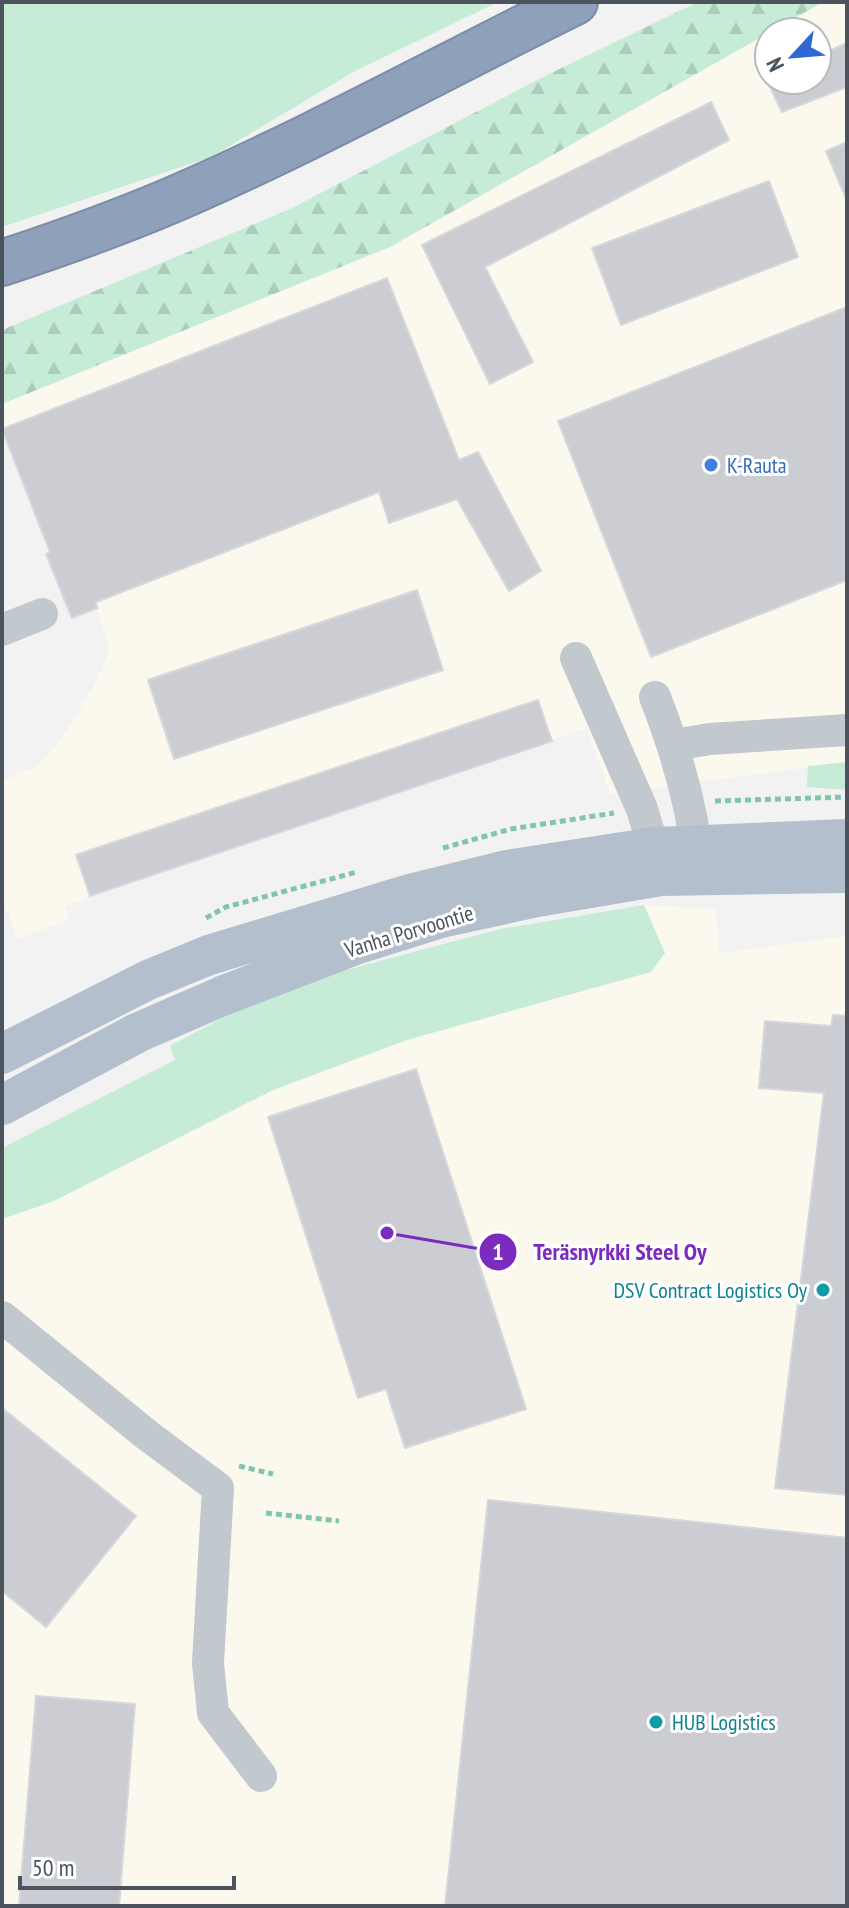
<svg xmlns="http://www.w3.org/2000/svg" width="849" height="1908" font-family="'PT Sans Narrow',sans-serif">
  <defs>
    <pattern id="forest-firs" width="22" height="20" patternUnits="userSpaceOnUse" patternTransform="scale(2)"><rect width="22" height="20" fill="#c6ecd7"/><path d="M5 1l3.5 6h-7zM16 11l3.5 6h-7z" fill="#acccbb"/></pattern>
  </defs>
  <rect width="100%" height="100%" fill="#f3f2f2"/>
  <path fill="#fbf8ee" d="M 823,2 L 847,2 L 847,762 L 610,794 L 587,728 L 90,896 L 65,907 L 69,919 L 18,939 L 2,899 L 2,781 L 37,766 L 49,754 L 65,733 L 92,689 L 110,650 L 97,609 L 72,618 L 46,554 L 49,552 L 2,432 L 2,404 L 390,247 L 769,33 L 769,80 L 817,80 L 817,32 L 770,32 Z
    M 644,905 L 716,909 L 719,953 L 847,936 L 847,1906 L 2,1906 L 2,1219 L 54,1201 L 273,1090 L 407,1040 L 664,953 Z"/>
  <path fill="#c6ecd7" d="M 2,2 L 498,2 L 355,71 L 211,157 L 2,227 Z
    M 847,762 L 847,790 L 807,787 L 808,766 Z
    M 644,905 L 665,953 L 651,972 L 407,1040 L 273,1090 L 54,1201 L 2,1219 L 2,1148 L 175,1060 L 170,1046 L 256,1000 L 335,973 L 500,929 Z"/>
  <path fill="url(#forest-firs)" d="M 698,2 L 823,2 L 390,247 L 2,404 L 2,330 L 290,209 L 549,74 Z"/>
  <path fill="#cccdd3" stroke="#d6d7dc" stroke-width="2" d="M 847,43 L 847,87 L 782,112 L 765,77 L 769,75 L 769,80 L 817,80 L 817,56 Z
    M 711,102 L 729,140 L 485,267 L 533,362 L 490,384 L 422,245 Z
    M 847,142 L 847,201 L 826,151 Z
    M 769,181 L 798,257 L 621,325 L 592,248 Z
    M 387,278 L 459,460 L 478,452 L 541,571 L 509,591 L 457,499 L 389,523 L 379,492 L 96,602 L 97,608 L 72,618 L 46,554 L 50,552 L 2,429 Z
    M 847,307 L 847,580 L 651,657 L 558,421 Z
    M 417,590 L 443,670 L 174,759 L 148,680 Z
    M 538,700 L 552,741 L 90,896 L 76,855 Z
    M 833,1015 L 847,1016 L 847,1495 L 775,1488 L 824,1093 L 759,1088 L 765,1021 L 831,1026 Z
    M 416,1069 L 526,1409 L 405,1448 L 386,1389 L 358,1398 L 268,1117 Z
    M 2,1408 L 136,1516 L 46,1627 L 2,1591 Z
    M 488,1500 L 847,1538 L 847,1906 L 445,1906 Z
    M 36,1696 L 135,1704 L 119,1906 L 19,1906 Z"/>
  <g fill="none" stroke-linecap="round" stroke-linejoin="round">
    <g stroke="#7a8ca6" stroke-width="48">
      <path id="highway" d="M 2,263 C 59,244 116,224 172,200 C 309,141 441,68 575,2"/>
    </g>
    <path stroke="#81c6aa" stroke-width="5" stroke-dasharray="6 4" stroke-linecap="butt" d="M 715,801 L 847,797
      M 443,848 L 511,829 L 614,813
      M 206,918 L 226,907 L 357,872
      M 239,1466 L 273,1474
      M 266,1513 L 339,1521"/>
    <path stroke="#c1c8ce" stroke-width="32" d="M 2,630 L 42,614
      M 576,658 L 642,809 L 660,869
      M 655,697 C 677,753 693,808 699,868
      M 674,745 L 710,739 L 847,730
      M 2,1317 L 147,1435 L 218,1488 L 208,1663 L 213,1713 L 261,1776"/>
    <path stroke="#b4bfcd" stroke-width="40" d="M 2,1054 L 148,980 L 209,955 L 410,894 L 507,870 L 655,847 L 847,839
      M 2,1105 L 137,1033 L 222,996 L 355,945 L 441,918 L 537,897 L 661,876 L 847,873"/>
    <use href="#highway" stroke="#8fa1ba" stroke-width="44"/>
  </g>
  <circle fill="#3f7fe0" stroke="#fff" stroke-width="3" cx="711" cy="465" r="8"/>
  <g fill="#0f9aa8" stroke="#fff" stroke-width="3">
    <circle cx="823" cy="1290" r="8"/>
    <circle cx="656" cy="1722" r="8"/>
  </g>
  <g text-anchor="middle" stroke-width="6" stroke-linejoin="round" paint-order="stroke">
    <g font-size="22" fill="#366cbe" stroke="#fff" text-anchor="start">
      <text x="727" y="473">K-Rauta</text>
    </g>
    <g font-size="22" fill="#4b535d" stroke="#fff">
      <text transform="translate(409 931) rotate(-17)" y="8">Vanha Porvoontie</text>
    </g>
    <g font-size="22" fill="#0d838f" stroke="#fff" text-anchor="end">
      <text x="807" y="1298">DSV Contract Logistics Oy</text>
      <text x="672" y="1730" text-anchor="start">HUB Logistics</text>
    </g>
  </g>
  <path fill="none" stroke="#7b2cbf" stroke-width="3" d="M387 1233L498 1252"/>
  <g fill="#7b2cbf" stroke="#fff" stroke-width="3">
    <circle cx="387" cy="1233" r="8"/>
    <circle cx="498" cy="1252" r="20"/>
  </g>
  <g font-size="24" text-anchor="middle" font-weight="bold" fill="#fff">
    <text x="498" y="1260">1</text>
  </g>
  <g font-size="24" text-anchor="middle" font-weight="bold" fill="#7b2cbf" stroke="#fff" stroke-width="6" stroke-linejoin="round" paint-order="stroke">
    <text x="620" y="1260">Teräsnyrkki Steel Oy</text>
  </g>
  <rect width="849" height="1908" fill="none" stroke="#4b535d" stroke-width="8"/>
  <g transform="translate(793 56) rotate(244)"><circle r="38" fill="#ffffff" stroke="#b7babe" stroke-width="2"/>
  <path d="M0-6L14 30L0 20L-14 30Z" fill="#2d68d3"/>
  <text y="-12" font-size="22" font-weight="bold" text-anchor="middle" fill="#4b535d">N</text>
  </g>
  <path d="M20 1876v12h214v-12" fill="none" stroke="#4b535d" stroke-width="4"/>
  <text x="32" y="1876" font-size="24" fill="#4b535d" stroke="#ffffff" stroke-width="6" paint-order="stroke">50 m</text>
</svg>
